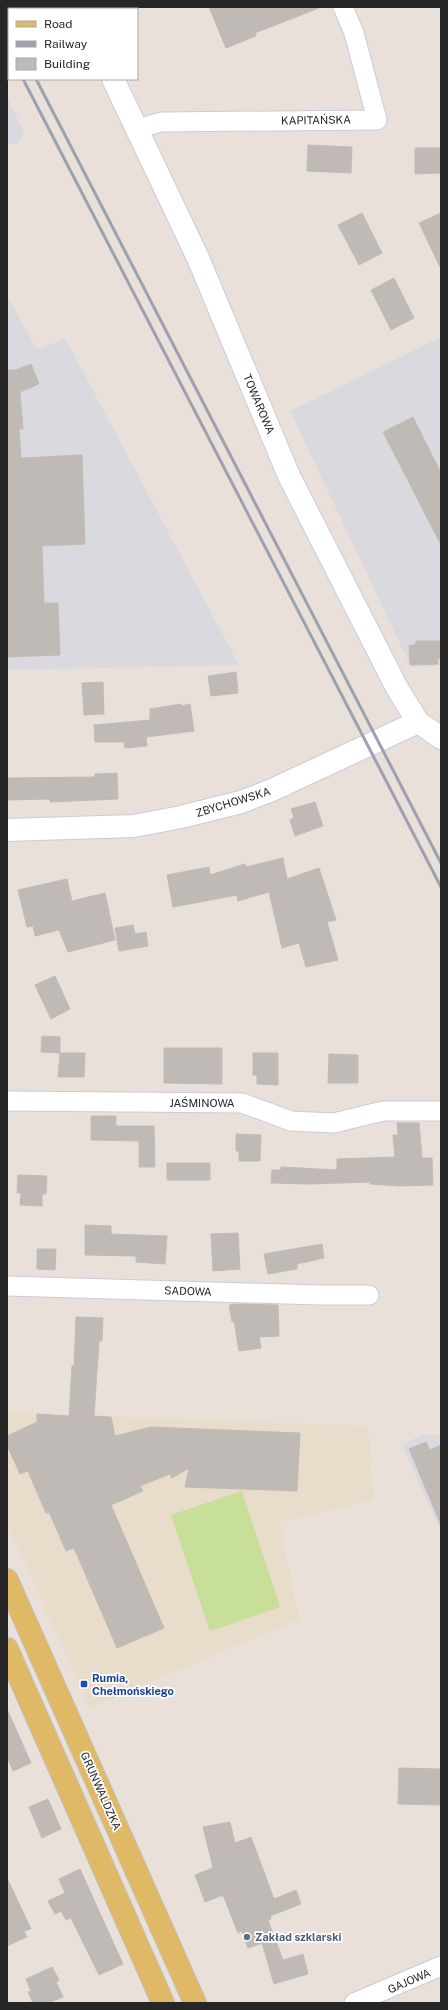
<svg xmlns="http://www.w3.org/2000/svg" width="448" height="2010" font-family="'Public Sans',sans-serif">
  <rect width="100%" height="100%" fill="#e8e0d9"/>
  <path fill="#dbd9e0" d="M 7,97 L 24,132 L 18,144 L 7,144 Z
    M 7,295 L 37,350 L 65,338 L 239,665 L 7,670 Z
    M 441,337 L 441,666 L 411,667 L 290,411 Z
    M 421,1435 L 441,1435 L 441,1532 L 402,1445 Z"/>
  <path fill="#e8dcca" d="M 7,1413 L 368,1426 L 374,1500 L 279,1522 L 299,1619 L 90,1708 L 7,1523 Z"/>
  <path fill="#c7df98" d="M 242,1491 L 280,1607 L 210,1631 L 171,1515 Z"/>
  <path fill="#c0bab6" stroke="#c2bcb3" d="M 209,7 L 319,7 L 319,8 L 255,33 L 256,36 L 226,48 Z
    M 308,145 L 352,147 L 351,173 L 307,171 Z
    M 415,148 L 441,148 L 441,173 L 415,174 Z
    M 362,213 L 382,253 L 359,265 L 338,225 Z
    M 441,213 L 441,269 L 419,223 Z
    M 394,278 L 414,318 L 391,330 L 371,290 Z
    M 31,364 L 39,384 L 20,392 L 23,429 L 19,429 L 21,458 L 82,455 L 85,544 L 42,546 L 44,603 L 58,603 L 60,655 L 7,657 L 7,370 L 16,370 Z
    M 413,417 L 441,473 L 441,545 L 383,432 Z
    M 416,641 L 441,641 L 441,659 L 437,659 L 438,664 L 410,665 L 409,646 L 416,644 Z
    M 236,672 L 238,693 L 211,696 L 208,676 Z
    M 103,682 L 104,714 L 84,715 L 82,683 Z
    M 181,704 L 181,706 L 190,704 L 194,731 L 146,737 L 147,746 L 125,748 L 124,742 L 95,742 L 94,725 L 150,720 L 150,709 Z
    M 117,773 L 118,799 L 50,802 L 50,799 L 7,800 L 7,778 L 95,777 L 95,774 Z
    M 315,802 L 323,826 L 295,836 L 290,820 L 294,818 L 291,809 Z
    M 283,858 L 287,879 L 319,868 L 336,920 L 327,922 L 338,960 L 306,967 L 299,943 L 282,948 L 269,892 L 238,901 L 237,895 L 173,907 L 167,875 L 209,867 L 210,875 L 245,864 L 246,867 Z
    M 67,879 L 72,901 L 105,893 L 115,940 L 68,952 L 59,930 L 35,936 L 33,926 L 27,927 L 18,890 Z
    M 133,925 L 135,934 L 146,932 L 148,946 L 119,951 L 115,928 Z
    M 55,976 L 70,1009 L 51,1019 L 35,985 Z
    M 42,1036 L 60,1037 L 60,1053 L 41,1052 Z
    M 164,1048 L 222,1048 L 222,1084 L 164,1083 Z
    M 60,1053 L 85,1053 L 84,1077 L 58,1077 Z
    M 253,1053 L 278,1053 L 278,1085 L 257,1084 L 257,1075 L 253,1075 Z
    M 329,1054 L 358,1055 L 358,1083 L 328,1083 Z
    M 91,1116 L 116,1116 L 116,1126 L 154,1126 L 155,1167 L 139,1167 L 139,1141 L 91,1140 Z
    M 397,1123 L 419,1123 L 422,1158 L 432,1158 L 433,1185 L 399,1186 L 370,1184 L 370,1182 L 309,1184 L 271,1183 L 272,1170 L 281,1170 L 281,1167 L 337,1170 L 337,1159 L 395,1157 L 393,1135 L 398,1135 Z
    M 236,1134 L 261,1135 L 260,1161 L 239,1161 L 239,1151 L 236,1151 Z
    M 167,1163 L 210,1163 L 210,1180 L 167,1180 Z
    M 18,1175 L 47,1176 L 46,1194 L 42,1194 L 42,1206 L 20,1205 L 21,1193 L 17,1193 Z
    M 85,1225 L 111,1226 L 111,1234 L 167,1236 L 165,1264 L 136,1262 L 136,1256 L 85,1255 Z
    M 238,1233 L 240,1269 L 213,1271 L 211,1234 Z
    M 322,1244 L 324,1258 L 297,1264 L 297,1269 L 268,1274 L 264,1254 Z
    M 37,1249 L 56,1249 L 55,1270 L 37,1269 Z
    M 236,1304 L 278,1305 L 279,1336 L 259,1337 L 261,1348 L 239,1351 L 234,1321 L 232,1322 L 229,1305 Z
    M 76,1317 L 103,1318 L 102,1341 L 99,1341 L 94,1416 L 111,1417 L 115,1436 L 151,1427 L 300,1433 L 297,1491 L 185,1487 L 189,1468 L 172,1478 L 170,1474 L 140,1486 L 143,1491 L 111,1505 L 164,1628 L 117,1648 L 74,1548 L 66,1551 L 49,1512 L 46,1513 L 28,1471 L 20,1474 L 7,1445 L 7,1436 L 37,1422 L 37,1414 L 69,1416 L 72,1366 L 74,1366 Z
    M 426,1442 L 430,1450 L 441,1445 L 441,1525 L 409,1449 Z
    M 7,1709 L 31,1763 L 13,1771 L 7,1757 Z
    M 399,1768 L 440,1769 L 441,1805 L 398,1804 Z
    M 48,1799 L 61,1829 L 42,1838 L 29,1807 Z
    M 230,1822 L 235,1843 L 251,1837 L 274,1899 L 296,1890 L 301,1904 L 270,1916 L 271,1919 L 268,1920 L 283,1960 L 303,1954 L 308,1974 L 274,1984 L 262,1943 L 248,1948 L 242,1931 L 238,1933 L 223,1895 L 205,1902 L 195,1875 L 213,1868 L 203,1827 Z
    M 80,1869 L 123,1964 L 99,1975 L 71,1918 L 66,1920 L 61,1911 L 55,1914 L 48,1901 L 65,1893 L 59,1879 Z
    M 7,1878 L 31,1929 L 24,1931 L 27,1937 L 7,1946 Z
    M 52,1967 L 59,1980 L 56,1982 L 63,1997 L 48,2003 L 33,2003 L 28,1992 L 31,1991 L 26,1979 Z"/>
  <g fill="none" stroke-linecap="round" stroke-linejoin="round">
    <g stroke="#c8ccd7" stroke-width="21">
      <path id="street" d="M 137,129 L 161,122 L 377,120 L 354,33 L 343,7
        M 7,1101 L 242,1103 L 291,1121 L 334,1123 L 383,1111 L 441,1111
        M 7,1286 L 320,1295 L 369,1295
        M 354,2003 L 441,1966"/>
    </g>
    <g stroke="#c8ccd7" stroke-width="24">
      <path id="secondary" d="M 78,7 L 79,9
        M 113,79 L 198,258 L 289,476 L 397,688 L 418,722 L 441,738
        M 7,830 L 134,826 L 181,817 L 241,802 L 272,790 L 418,722"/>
    </g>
    <g stroke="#c2c2c2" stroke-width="24">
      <path id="primary" d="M 7,1580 L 195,2003
        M 7,1649 L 163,2003"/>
    </g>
    <use href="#street" stroke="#fff" stroke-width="19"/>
    <use href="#secondary" stroke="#fff" stroke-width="22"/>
    <use href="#primary" stroke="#dfb966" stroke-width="22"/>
    <path stroke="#9da1af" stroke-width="3" d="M 7,23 L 9,27
      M 7,49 L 9,53
      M 23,79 L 441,887
      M 36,79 L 441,863"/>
  </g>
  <rect fill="#1a4fb4" stroke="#fff" stroke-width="1.5" x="80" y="1680" width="8" height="8" rx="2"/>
  <circle fill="#5c6f8a" stroke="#fff" stroke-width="1.5" cx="247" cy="1937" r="4"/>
  <g text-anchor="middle" stroke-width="3.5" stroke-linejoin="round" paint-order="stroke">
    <g font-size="11" fill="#262626" stroke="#fff">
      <text transform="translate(316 120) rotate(-1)" y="4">KAPITAŃSKA</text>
      <text transform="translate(259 404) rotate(67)" y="4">TOWAROWA</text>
      <text transform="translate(233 802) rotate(-17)" y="4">ZBYCHOWSKA</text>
      <text x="202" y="1107">JAŚMINOWA</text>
      <text transform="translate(188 1291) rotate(2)" y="4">SADOWA</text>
      <text transform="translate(101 1791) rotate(66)" y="4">GRUNWALDZKA</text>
      <text transform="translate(409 1981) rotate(-24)" y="4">GAJOWA</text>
    </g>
    <g font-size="11" font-weight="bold" fill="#164399" stroke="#fff" text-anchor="start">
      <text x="92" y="1682">Rumia,<tspan x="92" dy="13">Chełmońskiego</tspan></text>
    </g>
    <g font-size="11" font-weight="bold" fill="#4e5e75" stroke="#fff" text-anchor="start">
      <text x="255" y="1941">Zakład szklarski</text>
    </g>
  </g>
  <rect width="448" height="2010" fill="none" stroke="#262626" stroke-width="16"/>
  <rect x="8" y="8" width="130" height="72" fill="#ffffff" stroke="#a8a8a8"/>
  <rect x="16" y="21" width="20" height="6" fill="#dfb966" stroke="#a8a8a8"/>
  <text x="44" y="28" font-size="12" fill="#262626">Road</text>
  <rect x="16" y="41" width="20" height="6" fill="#9da1af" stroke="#a8a8a8"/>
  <text x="44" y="48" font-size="12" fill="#262626">Railway</text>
  <rect x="16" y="58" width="20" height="12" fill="#c0bab6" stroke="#a8a8a8"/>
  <text x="44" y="68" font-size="12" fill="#262626">Building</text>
</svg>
